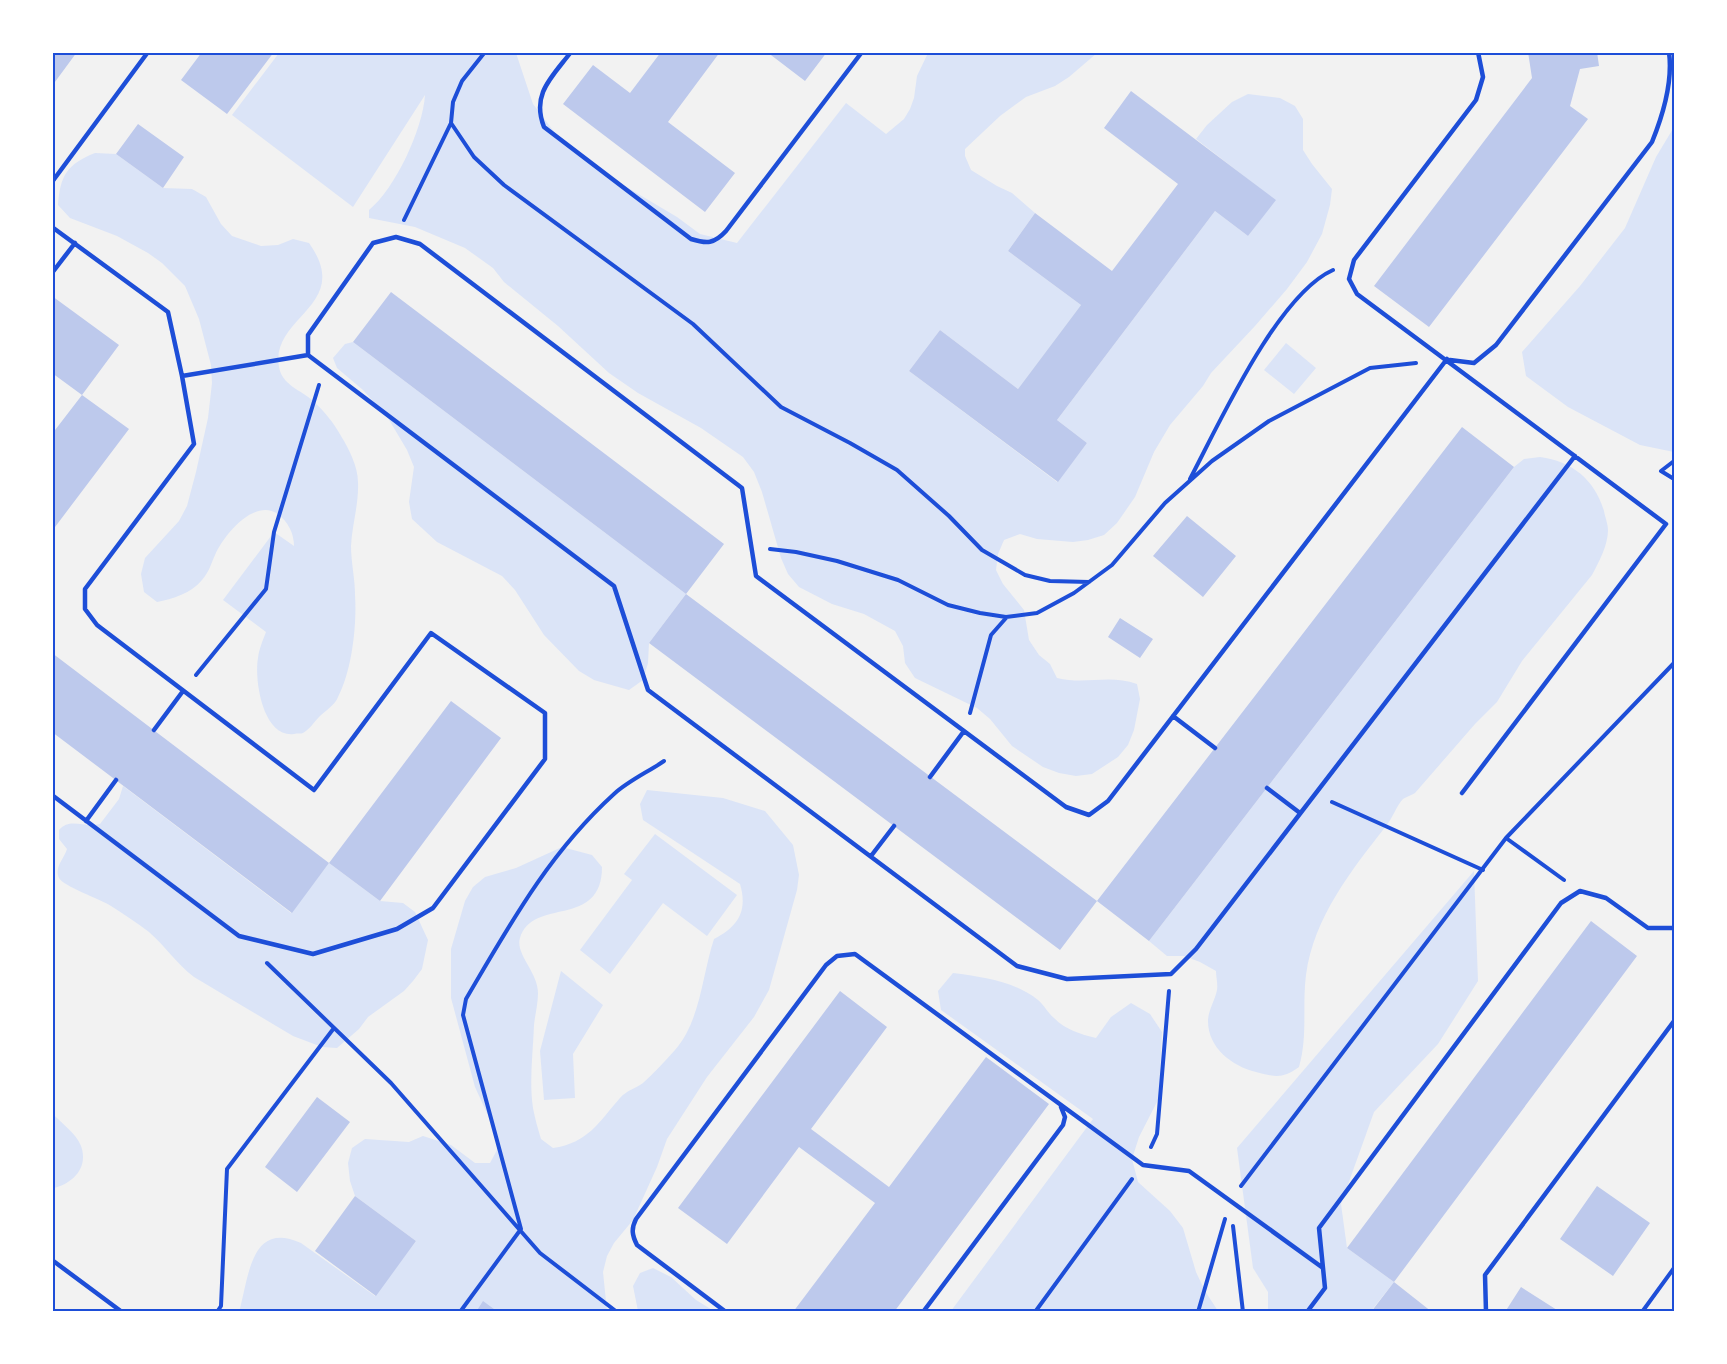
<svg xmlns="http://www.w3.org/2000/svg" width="1727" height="1364" font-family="Raleway,sans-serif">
  <rect width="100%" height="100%" fill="#f2f2f2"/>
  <path fill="#dbe4f7" d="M 279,53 L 516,53 L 533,104 L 555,133 L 618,182 L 677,217 L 700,234 L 737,243 L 846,103 L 886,134 L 904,119 L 910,109 L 914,98 L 917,76 L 928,53 L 1097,53 L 1069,77 L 1055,86 L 1026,97 L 1000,116 L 965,149 L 965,156 L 971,170 L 997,186 L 1012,193 L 1035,213 L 1008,251 L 1081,305 L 1018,389 L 940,330 L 909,371 L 1057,482 L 1087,443 L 1057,420 L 1215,211 L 1248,236 L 1275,200 L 1196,139 L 1207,125 L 1232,102 L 1248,94 L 1280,98 L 1295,106 L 1303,119 L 1303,150 L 1312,164 L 1332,189 L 1330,205 L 1322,234 L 1307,262 L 1287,289 L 1255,326 L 1211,373 L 1203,386 L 1170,425 L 1154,452 L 1135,497 L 1117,523 L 1104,535 L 1088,540 L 1073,542 L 1037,539 L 1020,534 L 1004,540 L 998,554 L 996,570 L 1003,584 L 1024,610 L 1029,640 L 1039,655 L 1050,664 L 1057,678 C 1086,685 1109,674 1137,684 L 1140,699 L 1134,730 L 1128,745 L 1118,757 L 1092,774 L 1076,776 L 1059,773 L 1043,767 L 1012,746 L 990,719 L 977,708 L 915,678 L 905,663 L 903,646 L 895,631 L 864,614 L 832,604 L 799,587 L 788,574 L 781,558 L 762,492 L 754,472 L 743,457 L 701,428 L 638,393 L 609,373 L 558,326 L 504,282 L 493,268 L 465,248 L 415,227 L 369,218 L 369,210 C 395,189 423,129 425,95 L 353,207 L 232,115 Z
    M 1674,127 L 1674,452 L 1640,445 L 1568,407 L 1526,376 L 1522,352 L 1580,286 L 1625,228 L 1656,157 Z
    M 95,153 L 116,154 L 163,188 L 192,189 L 206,197 L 221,224 L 232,236 L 261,246 L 278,245 L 293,239 L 309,243 C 354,306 270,316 279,367 C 282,385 301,390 313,401 C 324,411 334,423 341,436 C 349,449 358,467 358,482 C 359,504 352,525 351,546 C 351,562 355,579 355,595 C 357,625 352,670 338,697 C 335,705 325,711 319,717 C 315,721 309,730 303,733 C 301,734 297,733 294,734 C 263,738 254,680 258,658 C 259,649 263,640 266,632 L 223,600 L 274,532 L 294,546 C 294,533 288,522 278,514 C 254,498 224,535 215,555 C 211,564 209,572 202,580 C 192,593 172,599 157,602 L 144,592 L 141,574 L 145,558 L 179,521 L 187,506 L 196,472 L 208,418 L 212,383 L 211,365 L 199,319 L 185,286 L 162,263 L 148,253 L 117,236 L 70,218 L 58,205 C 60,176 67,164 95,153 Z
    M 353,342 L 686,594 L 649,643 L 648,663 L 643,680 L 629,690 L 594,680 L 579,671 L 544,635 L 515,590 L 502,576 L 437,542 L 412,519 L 409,502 L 414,467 L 407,450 L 388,418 L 363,390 L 337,368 L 333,358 L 345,344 Z
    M 1286,343 L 1316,368 L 1294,394 L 1264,370 Z
    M 1540,457 C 1572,461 1595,480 1604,511 C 1605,517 1608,524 1608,530 C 1608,545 1599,562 1592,575 L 1522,661 L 1497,702 L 1475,724 L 1415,793 C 1412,795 1406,797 1403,799 C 1397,805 1392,819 1386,826 C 1351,871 1314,917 1306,975 C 1302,1006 1308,1036 1299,1067 C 1282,1079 1276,1077 1256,1072 C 1232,1066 1208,1048 1208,1021 C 1208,1011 1215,1000 1217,990 C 1218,984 1216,977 1216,971 L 1200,962 L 1184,956 L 1167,956 L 1149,941 L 1514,467 L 1524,459 Z
    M 123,786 L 291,913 L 329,863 L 380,901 L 403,903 L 415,912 L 428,940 L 422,969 L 413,981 L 404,991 L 368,1017 L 359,1029 L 337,1048 L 322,1047 L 293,1036 L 194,977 C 177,964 165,946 149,932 C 137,923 124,914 111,906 C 100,899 63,886 59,878 C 54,867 64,859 67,849 L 59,839 L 59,830 C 70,817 84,828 100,824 L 119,799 Z
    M 647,790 L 723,798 L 765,811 L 793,845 L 799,875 L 797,890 L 769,990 L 754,1017 L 707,1077 L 667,1139 L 657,1167 L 633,1220 L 614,1243 L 607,1256 L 603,1272 L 607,1311 L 239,1312 C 249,1278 250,1220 301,1243 L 375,1296 L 416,1241 L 355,1196 L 350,1181 L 348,1163 L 352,1148 L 365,1139 L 409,1142 L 423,1136 L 451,1145 L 475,1163 L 490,1163 L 497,1150 L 496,1133 L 475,1087 L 451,998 L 451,949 L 465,901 L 473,887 L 485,877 L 516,868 L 562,847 L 592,855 L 602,867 C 602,929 532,897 520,938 C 515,954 538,972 538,993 C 538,1004 535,1015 534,1025 C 533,1053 529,1081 533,1108 C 535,1119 538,1129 541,1139 L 553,1148 C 588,1143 599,1122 620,1098 C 627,1090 635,1089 643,1083 C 654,1073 665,1061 675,1050 C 701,1020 702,975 714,939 C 738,927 748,911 740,884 L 643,820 L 640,804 Z
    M 655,834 L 737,895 L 707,936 L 663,903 L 610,974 L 580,950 L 632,880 L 624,874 Z
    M 1474,871 L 1478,981 L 1438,1044 L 1374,1112 L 1341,1204 L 1347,1248 L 1394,1282 L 1371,1311 L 1268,1311 L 1268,1292 L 1253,1268 L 1237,1148 Z
    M 561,971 L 603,1005 L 573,1054 L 575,1098 L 544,1100 L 540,1051 Z
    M 953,973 C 983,977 1014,981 1038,1000 C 1044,1005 1048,1013 1054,1018 C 1066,1030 1080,1034 1096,1038 L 1111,1017 L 1131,1003 L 1150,1014 L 1162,1032 L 1159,1098 L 1139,1137 L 1132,1159 L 1138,1182 L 1170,1211 L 1183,1228 L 1196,1272 L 1205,1291 L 1218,1311 L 951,1311 L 1093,1119 L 941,1010 L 938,991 Z
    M 52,1113 C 61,1123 76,1133 81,1146 C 89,1168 72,1184 53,1188 Z
    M 653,1268 L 671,1277 L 696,1300 L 714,1311 L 638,1311 L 633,1286 L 640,1273 Z"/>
  <path fill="#bdc9ec" d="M 52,52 L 77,52 L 52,86 Z
    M 202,52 L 274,52 L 227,114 L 181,80 Z
    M 661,52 L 720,52 L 668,122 L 735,173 L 705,212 L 563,104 L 593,65 L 630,93 Z
    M 767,52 L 827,52 L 805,81 Z
    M 1528,52 L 1597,52 L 1599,66 L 1580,69 L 1570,106 L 1588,119 L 1429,327 L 1374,286 L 1532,78 Z
    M 1131,91 L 1276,200 L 1248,236 L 1215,211 L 1057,420 L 1087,443 L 1058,482 L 909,371 L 940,330 L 1018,389 L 1081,305 L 1008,251 L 1035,213 L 1112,271 L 1178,184 L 1104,128 Z
    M 138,124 L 184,157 L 163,188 L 116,154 Z
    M 391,292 L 724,544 L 686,594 L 1097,901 L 1462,427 L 1514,467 L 1149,941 L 1097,901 L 1060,950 L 649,643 L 686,594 L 353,342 Z
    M 52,296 L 119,345 L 82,395 L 52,373 Z
    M 82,395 L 129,429 L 52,531 L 52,434 Z
    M 1187,516 L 1236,556 L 1203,597 L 1153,556 Z
    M 1120,618 L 1153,639 L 1140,658 L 1108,637 Z
    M 52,653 L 329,863 L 292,913 L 52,732 Z
    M 451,701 L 501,738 L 380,901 L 329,863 Z
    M 1591,921 L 1637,956 L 1394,1282 L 1347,1248 Z
    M 840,991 L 887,1027 L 811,1129 L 889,1187 L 986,1057 L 1049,1104 L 894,1312 L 793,1312 L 875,1203 L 799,1147 L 727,1244 L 678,1208 Z
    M 317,1097 L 350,1122 L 297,1192 L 265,1167 Z
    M 1597,1186 L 1650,1223 L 1613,1276 L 1560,1239 Z
    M 355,1196 L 416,1241 L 376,1296 L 315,1251 Z
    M 1394,1282 L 1432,1312 L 1371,1312 Z
    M 1521,1287 L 1557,1310 L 1556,1312 L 1505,1312 Z
    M 483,1301 L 498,1312 L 476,1312 Z"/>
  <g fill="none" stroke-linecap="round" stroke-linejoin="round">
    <path stroke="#1d4ed8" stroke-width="4" d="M 485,52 L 462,81 L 453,102 L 451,123 L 474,157 L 504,185 L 693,324 L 781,407 L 850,443 L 897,470 L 949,516 L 982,550 L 1025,575 L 1050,581 L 1089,582
      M 404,220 L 451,123
      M 1674,461 L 1661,471 L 1674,479
      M 1190,479 C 1219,424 1277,295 1333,270
      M 770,549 L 796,552 L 837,561 L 898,580 L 948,605 L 980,613 L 1006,617 L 1037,613 L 1074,593 L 1112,565 L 1165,503 L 1212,461 L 1269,421 L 1370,368 L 1416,363
      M 196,675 L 266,589 L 274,532 L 319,385
      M 970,713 L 991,635 L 1006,618
      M 1332,802 L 1483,870
      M 1506,838 L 1564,880
      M 267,963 L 391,1083 L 540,1253 L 617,1312
      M 1151,1147 L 1157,1134 L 1169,991
      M 1241,1186 L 1506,838 L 1674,663
      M 1233,1226 L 1243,1312
      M 217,1312 L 221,1306 L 227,1169 L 334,1028
      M 460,1312 L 521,1229 L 463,1015 L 466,999 C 510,924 549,853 614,794 C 628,781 648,772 664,761
      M 1035,1312 L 1132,1179
      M 1198,1312 L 1225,1219
      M 1642,1312 L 1674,1268"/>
    <path stroke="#1d4ed8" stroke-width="4.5" d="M 571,52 C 552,77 531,94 544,127 L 691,239 C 707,244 714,244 726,231 L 862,52
      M 52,182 L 148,52
      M 52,227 L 168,312 L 182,376 L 194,444 L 85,589 L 85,609 L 97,625 L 314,790 L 431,633 L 545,713 L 545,759 L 433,908 L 397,929 L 313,954 L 239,936 L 52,795
      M 52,273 L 75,243
      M 308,355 L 308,335 L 373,243 L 396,237 L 420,244 L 742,488 L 756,576 L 1066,807 L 1089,815 L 1108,801 L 1447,359
      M 1450,360 L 1474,363 L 1496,345 L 1652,142 C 1663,115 1673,82 1669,52
      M 182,376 L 308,355 L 614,586 L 648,690 L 1017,966 L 1067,979 L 1171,974 L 1196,949 L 1575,456
      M 1173,716 L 1215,748
      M 154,730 L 183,691
      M 930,777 L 964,731
      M 1267,788 L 1300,813
      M 1462,793 L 1666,524 L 1357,294 L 1349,279 L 1354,260 L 1476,100 L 1483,77 L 1478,52
      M 86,821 L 116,780
      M 871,856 L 894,826
      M 52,1260 L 122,1312
      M 726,1312 L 637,1245 C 632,1235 631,1229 636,1219 L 826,965 L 837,956 L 855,954 L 1143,1165 L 1189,1171 L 1323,1268
      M 923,1312 L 1063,1125 L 1065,1117 L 1061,1107
      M 1307,1312 L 1325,1288 L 1319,1228 L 1561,903 L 1580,891 L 1606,898 L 1648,928 L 1674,928
      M 1486,1312 L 1485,1275 L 1674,1021"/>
  </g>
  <rect width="1727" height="1364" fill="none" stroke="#ffffff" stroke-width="108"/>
  <rect x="54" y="54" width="1619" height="1256" fill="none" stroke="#1d4ed8" stroke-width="2"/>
</svg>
